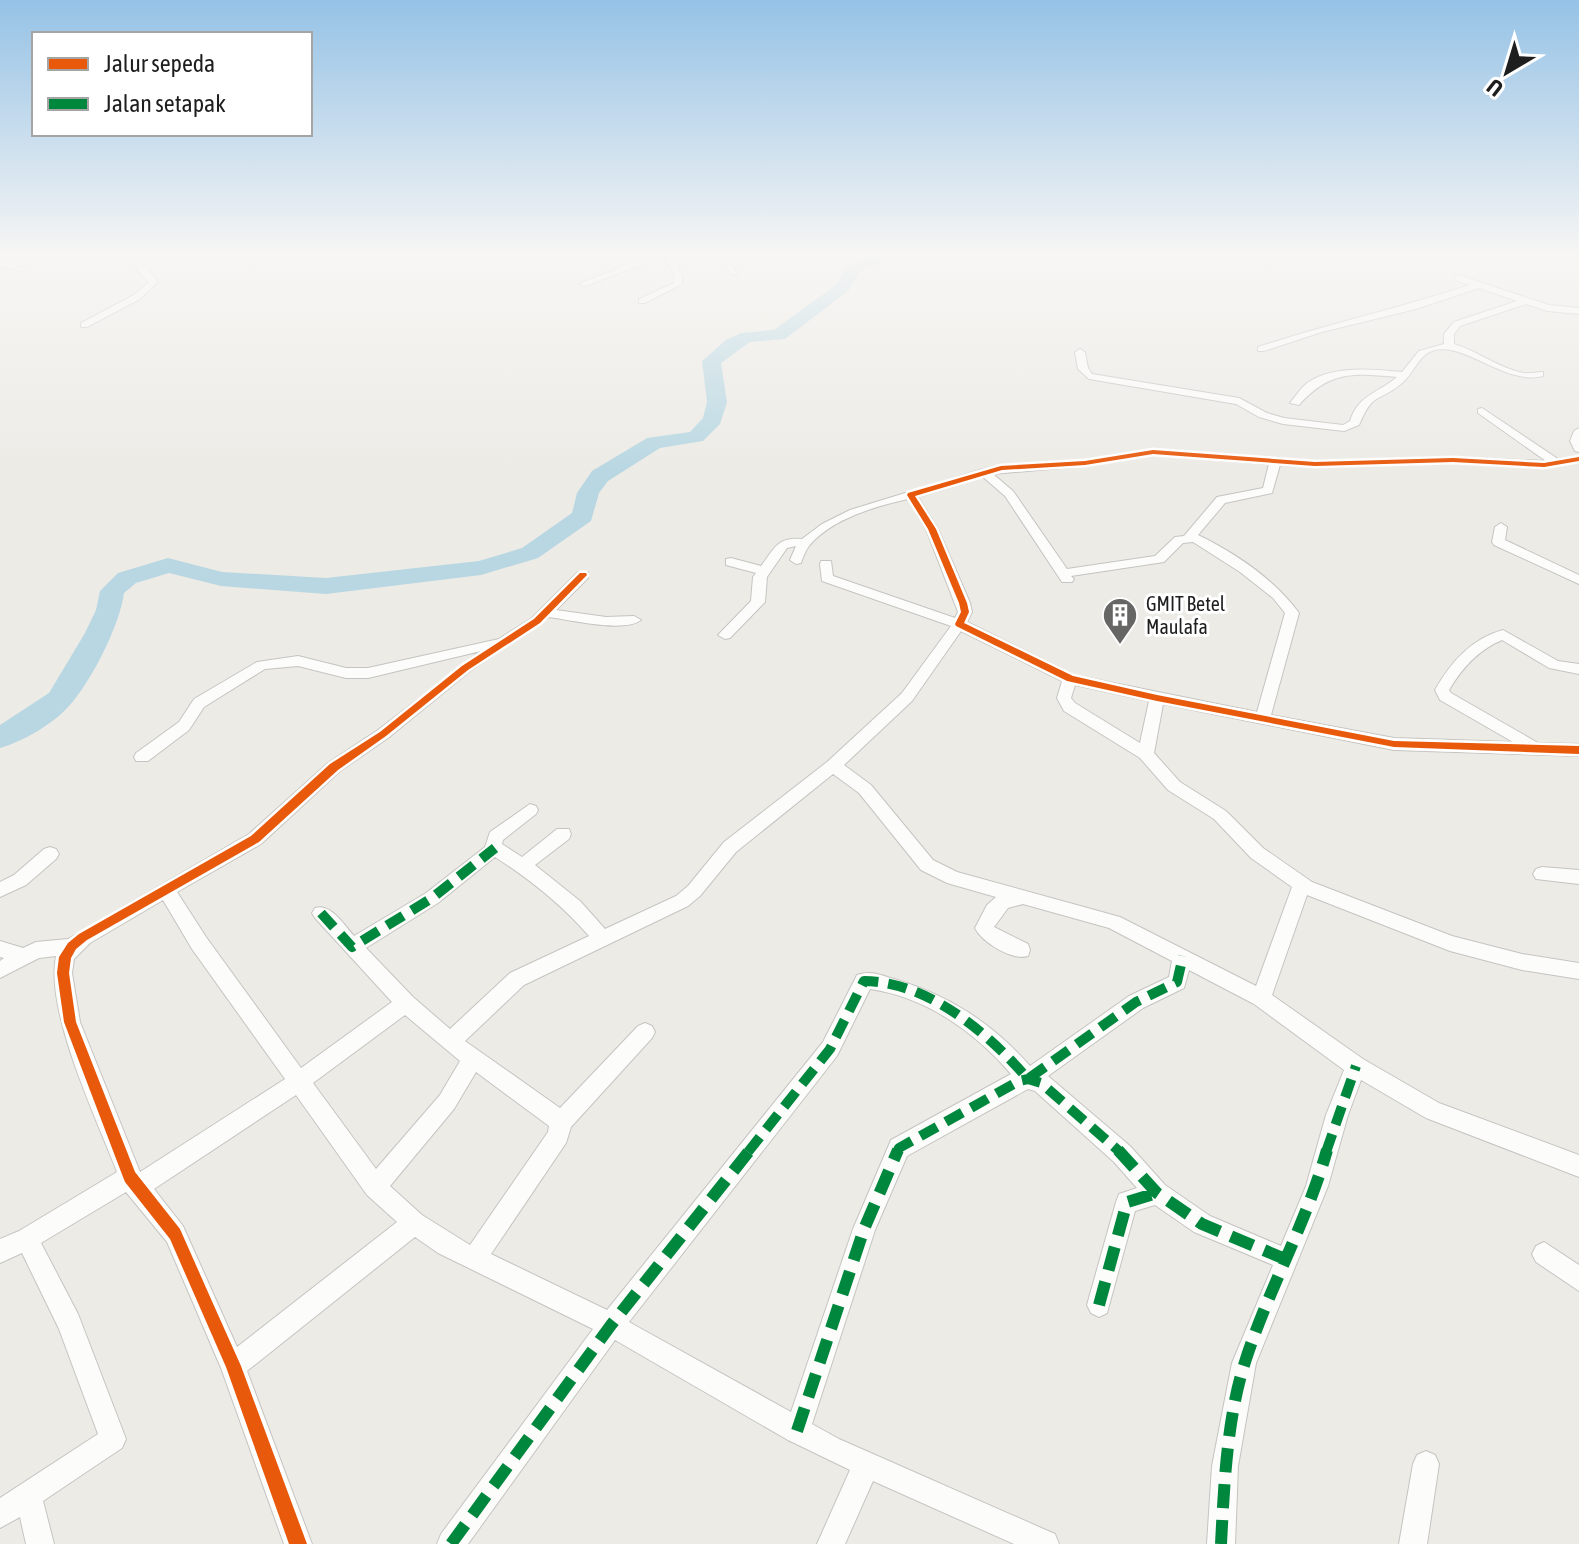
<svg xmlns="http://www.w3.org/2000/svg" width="1579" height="1544" font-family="'Asap Condensed',sans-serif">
  <rect width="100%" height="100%" fill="#edebe6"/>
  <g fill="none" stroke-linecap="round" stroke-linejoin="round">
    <path fill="#b8d7e2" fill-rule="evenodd" d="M 873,256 L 896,256 L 860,272 L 848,291 L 785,339 L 750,342 L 721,363 L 727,402 L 720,424 L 703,441 L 660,448 L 608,481 L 599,493 L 591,521 L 538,558 L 481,575 L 326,594 L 221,586 L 169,573 L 136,583 L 124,593 C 120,625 91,682 69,706 C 53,724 24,741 0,748 L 0,725 L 49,693 L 85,633 L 96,610 L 100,591 L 118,573 L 168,558 L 222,572 L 326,578 L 479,561 L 522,548 L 572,513 L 577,493 L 592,471 L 647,438 L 690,432 L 703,418 L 707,402 L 702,361 L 726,340 L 741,333 L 774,330 L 836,285 L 848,266 Z"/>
    <g stroke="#c5c4c2" stroke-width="2">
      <path id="minor" d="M 36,256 L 51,256 L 10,269 L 0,266 L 0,260 L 10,263 Z
        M 124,256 C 142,256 147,270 158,282 L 140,299 L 87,327 L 81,327 L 81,323 L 134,295 L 149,282 C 139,273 134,264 124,256 Z
        M 650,256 L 663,256 L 586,286 L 579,284 Z
        M 665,256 L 673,256 L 682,276 L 682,284 L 645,303 L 639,303 L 639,299 L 674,283 L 674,276 Z
        M 720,256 L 728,256 L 737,274 L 731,274 Z
        M 1458,275 L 1549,305 L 1579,308 L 1579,314 L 1548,311 L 1526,304 L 1460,326 L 1454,334 L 1454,344 C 1478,351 1498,368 1523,373 C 1530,374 1536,372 1543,372 L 1543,376 C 1502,387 1456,332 1425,355 C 1416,363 1411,376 1401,384 C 1376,404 1374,391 1359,425 L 1344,431 L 1283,424 L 1259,417 L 1236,404 L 1089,379 L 1078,369 L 1075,352 L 1080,349 L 1085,352 L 1088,368 L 1092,374 L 1239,398 L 1267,413 L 1284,418 L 1343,425 L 1350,421 C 1358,395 1378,393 1397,377 C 1353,373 1329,371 1299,405 L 1290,403 C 1295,397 1300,389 1307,383 C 1332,365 1373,369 1402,372 L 1419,351 L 1444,344 L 1444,334 L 1454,322 L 1517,301 L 1479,288 L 1416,309 L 1322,332 L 1264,351 L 1258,351 L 1258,347 C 1328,324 1400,308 1470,285 L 1455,280 L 1455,276 Z
        M 1482,408 L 1558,459 L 1579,456 L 1579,462 L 1544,468 L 1453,463 L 1315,467 L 1280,465 L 1272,493 L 1225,503 L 1198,535 C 1235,553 1274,579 1299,613 L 1271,715 L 1394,738 L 1513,742 L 1440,700 L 1435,690 C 1451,662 1471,639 1503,630 L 1558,661 L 1579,664 L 1579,674 L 1549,668 L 1502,640 C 1478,650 1462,668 1449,690 L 1451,693 L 1538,743 L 1579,744 L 1579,756 L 1394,750 L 1163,704 L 1154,753 L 1180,782 L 1226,811 L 1263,848 L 1312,882 L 1452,936 L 1522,954 L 1579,963 L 1579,979 L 1522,970 L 1450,951 L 1307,895 L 1272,995 L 1363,1059 L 1439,1103 L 1579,1155 L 1579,1177 L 1426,1118 L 1361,1080 L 1348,1115 L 1328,1186 L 1256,1363 L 1238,1466 L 1235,1544 L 1207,1544 L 1212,1466 L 1232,1363 L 1273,1265 L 1194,1232 L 1155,1205 L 1135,1211 L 1107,1313 L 1099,1317 L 1091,1313 L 1087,1305 L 1116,1202 L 1119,1194 L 1137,1188 L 1114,1162 L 1035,1091 L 1028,1089 L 907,1156 L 875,1230 L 812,1424 L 839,1439 L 1055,1534 L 1059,1544 L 1014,1544 L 873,1481 L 845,1544 L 817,1544 L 850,1470 L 788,1440 L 615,1340 L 468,1544 L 437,1544 L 441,1534 L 593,1329 L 438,1253 L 415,1237 L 247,1371 L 312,1544 L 284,1544 L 221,1368 L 167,1242 L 126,1192 L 41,1243 L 78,1314 L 126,1439 L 122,1448 L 43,1501 L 54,1544 L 26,1544 L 20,1517 L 0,1528 L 0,1498 L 98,1434 L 59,1329 L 22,1253 L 0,1263 L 0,1239 L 19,1231 L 117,1172 C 96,1117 45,1012 56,956 L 39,958 L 0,978 L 0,961 L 4,958 L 0,957 L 0,941 L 23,948 L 36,942 L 68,939 L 249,834 L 328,763 L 378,730 L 481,651 L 368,678 L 346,678 L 298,666 L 265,669 L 204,707 L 189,730 L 148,761 L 136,761 L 134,757 L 136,753 L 179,722 L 194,699 L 257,662 L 298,656 L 346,668 L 368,668 L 499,639 L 532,618 L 578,572 L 588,572 L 588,578 L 556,610 L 606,617 L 634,616 L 641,620 C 624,633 571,620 549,617 L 470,671 L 388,738 L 340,771 L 261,844 L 177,892 L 206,937 L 301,1068 L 392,1002 L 315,918 L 312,913 L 315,908 C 331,903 344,925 354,936 L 426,893 L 485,847 L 490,832 L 530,804 L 536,806 L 538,810 L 536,814 L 503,840 L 502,844 L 522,857 L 557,829 L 569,829 L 571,834 L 569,839 L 535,865 L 580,901 L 605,929 L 676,896 L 688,886 L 724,842 L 827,762 L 902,693 L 951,626 L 822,581 L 820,564 L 821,561 L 831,561 L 833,576 L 955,618 L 958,612 L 926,529 L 908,499 C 876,506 831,519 809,546 C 806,550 803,557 801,563 L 796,564 L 790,560 L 796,546 L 787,548 L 767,577 L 765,602 L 730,638 L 725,639 L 718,635 L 751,601 L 753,577 L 756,573 L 726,565 L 726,559 L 731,558 L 761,566 C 775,548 777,537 802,539 L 822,524 L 850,510 L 980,470 L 1001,465 L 1085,460 L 1153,449 L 1315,461 L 1453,457 L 1546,461 L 1478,413 L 1478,409 ZM 1153,455 L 1269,464 L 1263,488 L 1217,497 L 1184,536 L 1175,537 L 1155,556 L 1067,569 L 1013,491 L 993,474 L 1085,466 ZM 983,477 L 1005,496 L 1062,582 L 1072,582 L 1074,579 L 1071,576 L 1164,562 L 1183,543 L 1193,542 L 1240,572 L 1273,598 L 1285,613 L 1257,712 L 1074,675 L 967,622 L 972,612 L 970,603 L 938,529 L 918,497 ZM 961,631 L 1062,681 L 1057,698 L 1064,711 L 1140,758 L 1168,790 L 1214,819 L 1251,858 L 1292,887 L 1256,986 L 1120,917 L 957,872 L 933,860 L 871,785 L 844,765 L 912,701 ZM 1075,685 L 1149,701 L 1140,743 L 1075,703 L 1071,698 ZM 833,774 L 859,793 L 921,870 L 947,883 L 996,897 L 987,905 L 975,928 C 982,942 1012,961 1028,956 L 1030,950 L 1028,944 L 994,927 L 1008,908 L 1023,904 L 1109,928 L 1172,961 L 1169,977 L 1129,996 L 1030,1066 C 992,1023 949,995 894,979 C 881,975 870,970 857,975 L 823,1042 L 607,1310 L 491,1254 L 566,1143 L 571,1127 L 652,1038 L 655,1032 L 652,1026 L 645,1023 L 638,1026 L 560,1108 L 465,1041 L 524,985 L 688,906 L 700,896 L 736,852 ZM 495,857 C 531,880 561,904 589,936 L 510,973 L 450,1029 L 413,997 L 366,948 L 438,903 ZM 163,900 L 192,949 L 285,1079 L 140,1172 L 80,1022 L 72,973 L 74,959 L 90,943 ZM 1189,970 L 1254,1004 L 1344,1070 L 1326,1115 L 1306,1186 L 1281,1246 L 1210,1216 L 1165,1185 L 1130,1146 L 1048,1076 L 1143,1008 L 1184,988 ZM 870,989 C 926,997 975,1032 1011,1074 L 891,1140 L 853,1229 L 791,1412 L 629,1322 L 837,1056 ZM 405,1015 L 460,1061 L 440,1095 L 376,1169 L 313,1083 ZM 476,1072 L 549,1126 L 548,1132 L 470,1245 L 422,1215 L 390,1186 L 454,1109 ZM 296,1095 L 367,1195 L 397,1222 L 237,1347 L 183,1226 L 154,1189 Z
        M 1579,428 L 1579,452 L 1575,451 L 1570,441 L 1574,431 Z
        M 1501,523 L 1507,527 L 1505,540 L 1579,575 L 1579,584 L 1494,545 L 1492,542 L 1495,527 Z
        M 50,847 L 56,849 L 59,854 L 56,859 L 26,885 L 0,897 L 0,882 L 14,875 L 44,849 Z
        M 1542,867 L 1579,870 L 1579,884 L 1536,879 L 1533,874 L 1536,869 Z
        M 1544,1242 L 1579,1265 L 1579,1291 L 1536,1262 L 1532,1254 L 1536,1246 Z
        M 1426,1451 L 1435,1455 L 1439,1464 L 1427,1544 L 1399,1544 L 1413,1464 L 1417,1455 Z"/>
    </g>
    <use href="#minor" fill="#fcfcfb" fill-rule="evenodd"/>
    <path stroke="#00873e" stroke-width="10" stroke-dasharray="19 10" stroke-linecap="butt" d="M 321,913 L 352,947 L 432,898 L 495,848
      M 748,1152 L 830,1049 L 864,981 C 929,982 988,1033 1028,1079 L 1136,1002 L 1177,982 L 1183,956
      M 897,1152 L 899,1148 L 1019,1081 L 1028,1079 L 1041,1083 L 1120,1152
      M 1326,1152 L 1356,1066"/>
    <path stroke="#00873e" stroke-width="12" stroke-dasharray="24 12" stroke-linecap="butt" d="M 1118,1150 L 1157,1193 L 1202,1224 L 1285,1259
      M 1099,1305 L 1127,1202 L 1157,1193
      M 797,1431 L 864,1229 L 898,1150
      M 451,1544 L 611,1325 L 750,1150
      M 1221,1544 C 1224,1486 1227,1417 1245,1362 C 1268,1290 1306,1224 1327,1150"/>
    <g stroke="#fff" stroke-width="5">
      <path id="cycleway" d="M 1153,450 L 1315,462 L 1453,458 L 1544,463 L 1579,457 L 1579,461 L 1544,467 L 1453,462 L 1315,466 L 1153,454 L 1085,465 L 1002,470 L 915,496 L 936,529 L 967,603 L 969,612 L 964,623 L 1073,676 L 1157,695 L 1394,741 L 1579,746 L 1579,754 L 1394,747 L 1157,701 L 1067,681 L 956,626 L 955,624 L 961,612 L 959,603 L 928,529 L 907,495 L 908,493 L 1001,466 L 1085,461 Z
        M 580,573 L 586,573 L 587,575 L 540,623 L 468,670 L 386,736 L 338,770 L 259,842 L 87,940 L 76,949 L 71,958 L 69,973 L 76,1022 L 135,1172 L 180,1229 L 211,1299 L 241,1366 L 307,1544 L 289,1544 L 226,1367 L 170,1239 L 125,1182 L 123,1177 L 64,1022 L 57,973 L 59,957 L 68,943 L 79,934 L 251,836 L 330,764 L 380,732 L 462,666 L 534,619 Z"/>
    </g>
    <use href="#cycleway" fill="#e8590c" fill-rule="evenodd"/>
  </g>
  <linearGradient id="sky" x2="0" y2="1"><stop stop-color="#95c2e6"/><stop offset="0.54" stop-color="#f7f6f4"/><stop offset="1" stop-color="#f7f6f4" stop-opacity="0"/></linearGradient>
  <rect width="1579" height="472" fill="url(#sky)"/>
  <defs>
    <g id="building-pin" transform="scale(1.8)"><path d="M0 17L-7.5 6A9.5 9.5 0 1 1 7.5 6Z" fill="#666664" stroke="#fff"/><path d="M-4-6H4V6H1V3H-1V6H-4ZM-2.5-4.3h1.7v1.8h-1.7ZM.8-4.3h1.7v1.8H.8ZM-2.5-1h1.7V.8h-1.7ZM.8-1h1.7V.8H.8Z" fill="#fff"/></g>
  </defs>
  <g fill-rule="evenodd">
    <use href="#building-pin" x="1120" y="615"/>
  </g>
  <g text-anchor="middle" stroke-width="6" stroke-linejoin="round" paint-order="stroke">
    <g font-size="20" fill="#1e1e1e" stroke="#fff" text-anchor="start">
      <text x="1146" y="611">GMIT Betel<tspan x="1146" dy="23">Maulafa</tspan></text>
    </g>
  </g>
  <rect x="32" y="32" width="280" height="104" fill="#ffffff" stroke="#a5a5a5" stroke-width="2"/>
  <rect x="48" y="58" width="40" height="12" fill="#e8590c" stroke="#a5a5a5" stroke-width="2"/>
  <text x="104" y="72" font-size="24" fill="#1e1e1e">Jalur sepeda</text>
  <rect x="48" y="98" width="40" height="12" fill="#00873e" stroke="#a5a5a5" stroke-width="2"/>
  <text x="104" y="112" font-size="24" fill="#1e1e1e">Jalan setapak</text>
  <g transform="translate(1507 72) rotate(218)" stroke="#ffffff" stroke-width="6" paint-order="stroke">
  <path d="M0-6L14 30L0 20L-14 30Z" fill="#1e1e1e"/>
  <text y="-12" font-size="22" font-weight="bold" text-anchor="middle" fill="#1e1e1e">U</text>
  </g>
</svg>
